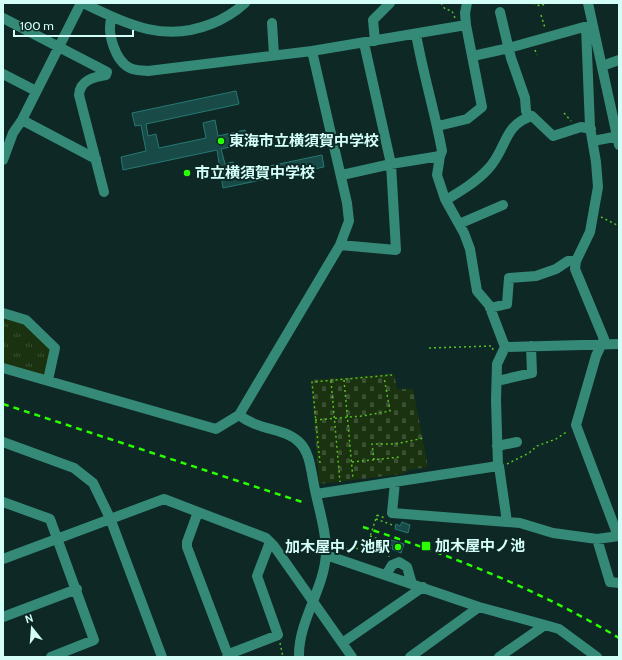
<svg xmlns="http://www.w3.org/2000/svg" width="622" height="660" font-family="Cabin,'Noto Sans JP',sans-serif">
  <defs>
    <pattern id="cemetery-stones" width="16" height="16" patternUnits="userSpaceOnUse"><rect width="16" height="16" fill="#1a3210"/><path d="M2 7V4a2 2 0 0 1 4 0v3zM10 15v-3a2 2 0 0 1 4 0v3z" fill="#3a5134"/></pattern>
    <pattern id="park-tufts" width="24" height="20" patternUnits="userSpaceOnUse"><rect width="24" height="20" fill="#1a3210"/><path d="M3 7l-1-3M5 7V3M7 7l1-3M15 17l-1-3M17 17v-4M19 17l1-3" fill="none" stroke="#3a5134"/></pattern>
  </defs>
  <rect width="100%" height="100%" fill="#0d2825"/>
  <path fill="url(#cemetery-stones)" d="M 394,374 L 397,389 L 413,389 L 428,467 L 409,470 L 402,474 L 319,484 L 311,380 Z"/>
  <path fill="url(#park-tufts)" d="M 3,313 L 26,320 L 55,348 L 48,380 L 3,368 Z"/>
  <path fill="#184a47" stroke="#287873" d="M 236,91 L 239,104 L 146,124 L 148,136 L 156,134 L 159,148 L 206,138 L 203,123 L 215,120 L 218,136 L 245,130 L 248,143 L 221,149 L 225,164 L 233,162 L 236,173 L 322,155 L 324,167 L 223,188 L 217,150 L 123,170 L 121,157 L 146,151 L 141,125 L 135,126 L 132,113 Z
    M 402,522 L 410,525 L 408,533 L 395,529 L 396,524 L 400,526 Z
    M 391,540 L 404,544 L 401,553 L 392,549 L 393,546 L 389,544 Z"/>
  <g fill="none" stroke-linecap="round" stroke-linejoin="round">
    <path stroke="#58c126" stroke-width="1.5" stroke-dasharray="2 3" stroke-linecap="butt" d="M 441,3 L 445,9 L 452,11 L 455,18
      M 533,3 L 540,6 L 548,3
      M 541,15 L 545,28
      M 535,50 L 537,55
      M 564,113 L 571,121
      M 601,217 L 619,226
      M 429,348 L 492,346 L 493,350
      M 344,380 L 353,479
      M 331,381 L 340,482
      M 315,420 L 362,416 L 390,411 L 384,377
      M 374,460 L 372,444 L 395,444 L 424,438
      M 352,462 L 400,457
      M 320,463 L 312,382 L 392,375
      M 507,464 L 529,453 L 537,446 L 556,439 L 568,431
      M 377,515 L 385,518
      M 376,519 L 395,526
      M 370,536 L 390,543
      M 346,549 L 366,548 L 369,540 L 390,547 L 389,557
      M 280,643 L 283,657"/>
    <path stroke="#358a77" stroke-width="10" d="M 83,3 C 127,24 163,43 211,24 C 224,19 235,12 245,3
      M 588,3 L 619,145
      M 500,12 L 511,58 L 525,98 L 526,111 L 529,117
      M 112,17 C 106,31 115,61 130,68 C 135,71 142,70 148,71 L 312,51 L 466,25 L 482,107 L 467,119 L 438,126
      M 3,18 L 107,72 L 106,75 C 94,77 80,80 79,95 L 104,192
      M 272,23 L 274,55
      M 466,25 L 465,13 L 467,3
      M 586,27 L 590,127 L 596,162 L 598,187 L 590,232 L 576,261 L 575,269 L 604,339 L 596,356 L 576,425 L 618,536
      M 375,41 L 373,20 L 390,3
      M 473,56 L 509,48 L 591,25
      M 602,66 L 619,60
      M 3,74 L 36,91
      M 22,120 L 96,159
      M 593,141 L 619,136
      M 3,160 L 13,133 L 22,120 L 81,3
      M 342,175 L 391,164 L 440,156
      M 446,200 C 461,191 476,182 488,169 C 507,149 503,125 532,116 L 553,136 L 581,127 L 591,129
      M 459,224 L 503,205
      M 340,245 L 396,250 L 391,164 L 364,43
      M 490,308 L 507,304 L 509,278 L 536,276 L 556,269 L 568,261 L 576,261
      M 3,313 L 26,320 L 55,348 L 48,380
      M 505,347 L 619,344
      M 3,368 L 216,429 L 239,415 L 340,245 L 349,221 L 347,203 L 312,51
      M 497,381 L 532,373 L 531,346
      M 239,415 C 259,431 283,427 299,442 C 310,452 311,471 314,485 C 318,507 327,532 326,554 C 324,590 298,621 299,657
      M 3,442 L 74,468 L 93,483 L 110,518 L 162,657
      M 497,446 L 517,442
      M 499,466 L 507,522
      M 395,482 L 392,513 L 520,523 L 553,533 L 597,539 L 619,536
      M 316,494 L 498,466 L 496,400 L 497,364 L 505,347 L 489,305 L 477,291 L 470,249 L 464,233 L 445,199 L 437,175 L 440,156 L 442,151 C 435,112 423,74 416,34
      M 3,502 L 50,519 L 94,640 L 51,657
      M 198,512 L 187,542 L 187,547 L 226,650 L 229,654
      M 597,539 L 610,582 L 619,583
      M 326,555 L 479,607 L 545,625 L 499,657
      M 3,559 L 164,499 L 266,538 L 274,546 L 352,657
      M 386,575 L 392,565 L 399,562 L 407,567 L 412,584
      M 3,617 L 77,589
      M 545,625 L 559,629 L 597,657
      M 342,643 L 423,587
      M 227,657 L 229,654 L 278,635 L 257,576 L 270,542
      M 410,657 L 479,607"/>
    <path stroke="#2aff00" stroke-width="2.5" stroke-dasharray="6 5" stroke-linecap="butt" d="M 3,404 L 302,502
      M 363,527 C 452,556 538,589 619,638"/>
    <path stroke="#58c126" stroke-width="1.5" stroke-dasharray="2 3" stroke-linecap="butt" d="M 369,540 L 377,515"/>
  </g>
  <g fill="#2aff00" stroke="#0d2825" stroke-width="1.5">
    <circle cx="221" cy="141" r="4"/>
    <circle cx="187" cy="173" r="4"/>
    <rect x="421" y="541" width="10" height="10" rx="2"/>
    <circle cx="398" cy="547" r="4"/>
  </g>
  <g text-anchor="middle" stroke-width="4" stroke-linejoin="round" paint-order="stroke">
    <g font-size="15" font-weight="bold" fill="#d4fff9" stroke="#0d2825" text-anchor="start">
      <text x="229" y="146">東海市立横須賀中学校</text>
      <text x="195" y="178">市立横須賀中学校</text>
      <text x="435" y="551">加木屋中ノ池</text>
      <text x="390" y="552" text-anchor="end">加木屋中ノ池駅</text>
    </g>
  </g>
  <rect width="622" height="660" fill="none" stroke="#d4fff9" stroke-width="8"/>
  <g transform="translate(32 628) rotate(343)" stroke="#0d2825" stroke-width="3" paint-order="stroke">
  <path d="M0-3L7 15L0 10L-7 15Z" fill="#d4fff9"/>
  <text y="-6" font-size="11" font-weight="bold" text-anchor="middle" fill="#d4fff9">N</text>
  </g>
  <path d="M14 30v6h119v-6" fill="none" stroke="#d4fff9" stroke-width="2"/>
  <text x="20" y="30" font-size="12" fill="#d4fff9" stroke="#0d2825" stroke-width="3" paint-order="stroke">100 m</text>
</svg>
